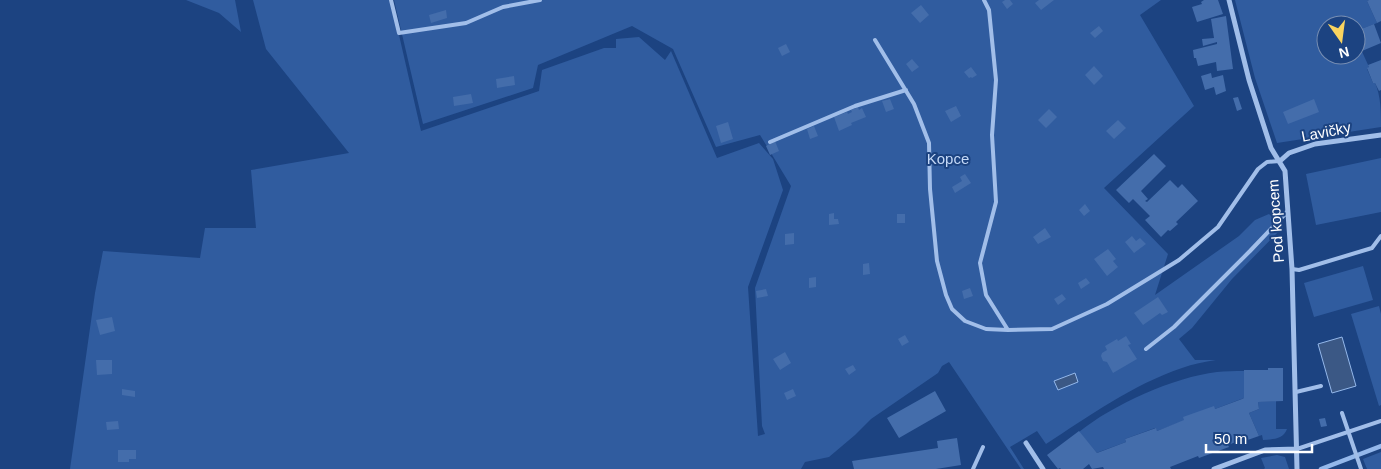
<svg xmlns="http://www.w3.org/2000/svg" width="1381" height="469" font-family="Helvetica,sans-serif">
  <rect width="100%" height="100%" fill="#1c4381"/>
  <path fill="#305c9f" d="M 186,0 L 235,0 L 241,32 L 219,13 Z
    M 253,0 L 391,0 L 421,131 L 539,91 L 542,70 L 604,48 L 616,48 L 616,39 L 639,37 L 665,60 L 671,51 L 717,158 L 759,143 L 773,159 L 783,190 L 748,287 L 758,436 L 765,434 L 762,426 L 755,288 L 791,186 L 760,135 L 716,147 L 673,49 L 632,26 L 538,65 L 533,88 L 423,124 L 394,0 L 1161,0 L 1140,15 L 1194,106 L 1104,188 L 1168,254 L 1155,295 L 1239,236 L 1255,220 L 1269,214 L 1283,227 L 1232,279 L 1192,328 L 1179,339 L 1195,360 L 1216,360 C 1204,362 1193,364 1182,368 C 1132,385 1089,416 1046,444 L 1037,431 L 1010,447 L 1024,469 L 1021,469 L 949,362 L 942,366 L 938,373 L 871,419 L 855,435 L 829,457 L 805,462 L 801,469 L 70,469 L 95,293 L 103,251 L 200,258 L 205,228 L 256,228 L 251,170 L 349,153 L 266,49 Z
    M 1235,0 L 1369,0 L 1367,1 L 1377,23 L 1356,31 L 1356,25 L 1326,25 L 1326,55 L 1356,55 L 1356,42 L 1359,45 L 1369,67 L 1367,69 L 1373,83 L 1375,83 C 1381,96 1381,112 1381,127 L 1277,143 L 1255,78 Z
    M 1381,158 L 1381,212 L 1316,225 L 1306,174 Z
    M 1363,266 L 1373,300 L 1314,317 L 1304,283 Z
    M 1379,306 L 1381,314 L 1381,405 L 1379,406 L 1351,314 Z
    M 1244,371 L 1244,398 L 1157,431 L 1155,428 L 1125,439 L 1126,442 L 1099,452 L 1097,453 L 1079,432 C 1112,405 1174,377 1217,372 C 1225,371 1235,371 1244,371 Z
    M 1276,401 L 1276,429 L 1287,429 C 1283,440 1272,439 1263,440 L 1262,435 L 1259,436 L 1249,413 L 1259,409 L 1258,402 Z
    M 1381,452 L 1381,469 L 1367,469 L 1363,459 Z
    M 1277,455 L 1285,457 L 1289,469 L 1264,469 L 1265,468 L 1261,458 Z"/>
  <path fill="#3b5885" stroke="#94b8eb" d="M 1342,337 L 1356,386 L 1332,393 L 1318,344 Z
    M 1075,373 L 1078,382 L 1058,390 L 1054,381 Z"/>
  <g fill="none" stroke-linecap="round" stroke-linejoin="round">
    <path stroke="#94b8eb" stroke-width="4.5" d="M 1321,469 L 1381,446"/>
  </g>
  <path fill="#446dab" d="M 1005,0 L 1010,0 L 1013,4 L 1007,9 L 1002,2 Z
    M 1039,0 L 1054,0 L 1041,10 L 1035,3 Z
    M 1204,0 L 1218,0 L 1223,14 L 1197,22 L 1192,7 L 1202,4 L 1201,2 Z
    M 1369,0 L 1381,0 L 1381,21 L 1377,23 L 1367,1 Z
    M 921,5 L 929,15 L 920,23 L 911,13 Z
    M 446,10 L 447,18 L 431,23 L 429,15 Z
    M 1226,16 L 1233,69 L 1217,71 L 1216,62 L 1198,66 L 1196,58 L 1194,58 L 1193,50 L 1217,44 L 1217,42 L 1203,46 L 1202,39 L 1214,38 L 1211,19 Z
    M 1374,24 L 1381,43 L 1362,51 L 1359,44 L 1356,42 L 1357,38 L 1356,31 Z
    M 1099,26 L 1103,31 L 1095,38 L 1090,33 Z
    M 786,44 L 790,52 L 782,56 L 778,48 Z
    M 912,59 L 919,67 L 912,72 L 906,64 Z
    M 1381,60 L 1381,90 L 1379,91 L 1375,83 L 1373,83 L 1367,68 L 1369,67 L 1368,65 Z
    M 1094,66 L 1103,76 L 1094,85 L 1085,75 Z
    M 971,67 L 977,75 L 972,78 L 971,77 L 969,78 L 964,72 Z
    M 1211,73 L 1212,78 L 1223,75 L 1226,91 L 1216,95 L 1214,87 L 1205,90 L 1201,76 Z
    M 514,76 L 515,85 L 497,88 L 496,79 Z
    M 471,94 L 473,103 L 454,106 L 453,97 Z
    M 1238,97 L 1242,109 L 1237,111 L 1233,98 Z
    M 890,99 L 894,109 L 886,112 L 882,101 Z
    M 1314,99 L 1319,112 L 1288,124 L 1283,112 Z
    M 956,106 L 961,116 L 951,122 L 945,111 Z
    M 858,107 L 859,110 L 862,108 L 866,117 L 851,123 L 852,125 L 839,131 L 834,117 L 847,112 L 848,114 L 852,112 L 851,110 Z
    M 1049,109 L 1057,117 L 1046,128 L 1038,120 Z
    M 1118,120 L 1126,128 L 1114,139 L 1106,131 Z
    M 728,122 L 733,139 L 721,143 L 716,126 Z
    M 814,126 L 818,136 L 810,139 L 807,129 Z
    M 775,141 L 779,151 L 770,155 L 766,146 Z
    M 1154,154 L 1166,166 L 1141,191 L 1148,199 L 1145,201 L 1147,202 L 1170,180 L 1178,188 L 1182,184 L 1198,201 L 1176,222 L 1178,224 L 1170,231 L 1168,230 L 1161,237 L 1145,220 L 1150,216 L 1133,199 L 1129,203 L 1116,190 Z
    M 965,174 L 971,183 L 955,193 L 952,187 L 962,181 L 960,177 Z
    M 1085,204 L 1090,211 L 1084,216 L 1079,210 Z
    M 834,213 L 834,219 L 838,219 L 839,224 L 829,225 L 829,214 Z
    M 897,214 L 905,214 L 905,223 L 897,223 Z
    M 1045,228 L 1051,237 L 1038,244 L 1033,237 Z
    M 794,233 L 794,244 L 785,245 L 785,234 Z
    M 1132,236 L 1136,241 L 1140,238 L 1146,244 L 1134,253 L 1125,242 Z
    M 1108,249 L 1116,259 L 1113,261 L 1118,267 L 1107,276 L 1094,259 Z
    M 869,263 L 870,274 L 863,275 L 863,264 Z
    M 816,277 L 816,287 L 809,288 L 809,278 Z
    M 1086,278 L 1090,283 L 1081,289 L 1078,283 Z
    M 970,288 L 973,296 L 964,299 L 962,291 Z
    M 766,289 L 768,296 L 757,298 L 756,291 Z
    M 1062,294 L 1066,299 L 1058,305 L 1054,299 Z
    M 1158,297 L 1168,312 L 1162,315 L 1160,313 L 1143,325 L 1134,313 Z
    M 112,317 L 115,331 L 100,335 L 96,320 Z
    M 905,335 L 909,342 L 902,346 L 898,339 Z
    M 1126,336 L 1131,344 L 1128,345 L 1137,359 L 1113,373 L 1107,362 L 1103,361 L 1101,356 L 1102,353 L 1107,350 L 1105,346 L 1117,339 L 1118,341 Z
    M 785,352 L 791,363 L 780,370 L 773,359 Z
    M 96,360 L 112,360 L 112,374 L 97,375 Z
    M 853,365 L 856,370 L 849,375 L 845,369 Z
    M 1268,368 L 1283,368 L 1283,401 L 1258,402 L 1259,409 L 1249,413 L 1259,436 L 1242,442 L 1241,440 L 1228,445 L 1229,447 L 1199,458 L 1198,456 L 1170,467 L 1171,469 L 1104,469 L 1103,467 L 1092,469 L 1089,464 L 1083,469 L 1061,469 L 1060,468 L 1058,469 L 1047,455 L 1079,431 L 1097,453 L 1126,442 L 1125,439 L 1156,428 L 1157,431 L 1184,420 L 1183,417 L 1214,406 L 1215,409 L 1242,399 L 1244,398 L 1244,370 L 1268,370 Z
    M 122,389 L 135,391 L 135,397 L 122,395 Z
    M 793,389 L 796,396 L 787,400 L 784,393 Z
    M 935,391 L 946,411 L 899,438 L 887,418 Z
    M 1325,418 L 1327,426 L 1321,427 L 1319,419 Z
    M 118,421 L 119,429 L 107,430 L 106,422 Z
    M 957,438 L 961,465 L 936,469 L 854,469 L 852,461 L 938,448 L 937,441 Z
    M 118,450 L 136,450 L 136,459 L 129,459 L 129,462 L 118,462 Z"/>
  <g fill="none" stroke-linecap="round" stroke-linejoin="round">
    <path stroke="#a1bee9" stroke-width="4" d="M 391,0 L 399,33 L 466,23 L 503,7 L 540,0
      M 984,0 L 989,10 L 996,80 L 992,135 L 996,202 L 980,263 L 986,295 L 1008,330 L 1052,329 L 1107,304 L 1179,260 L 1218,227 L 1258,169 L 1267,162 L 1280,161
      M 875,40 L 914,104 L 929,143 L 930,189 L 937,261 L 946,295 L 952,309 L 965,321 L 986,329 L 1008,330
      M 770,142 L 855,106 L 906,90
      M 1292,269 L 1299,270 L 1372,248 L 1381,236
      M 1146,349 L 1174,327 L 1250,251 L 1288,211
      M 1296,392 L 1321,386
      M 1342,413 L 1361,469
      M 1297,449 L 1381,421
      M 973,469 L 983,447"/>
    <path stroke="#a1bee9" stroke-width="5" d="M 1229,0 L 1249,80 L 1271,148 L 1285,171 L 1292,269 L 1297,469
      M 1280,161 L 1289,153 L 1315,144 L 1381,135
      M 1026,443 L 1043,469
      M 1214,469 L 1265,450 L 1297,449"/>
  </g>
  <g text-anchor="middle" stroke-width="4" stroke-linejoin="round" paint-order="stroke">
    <g font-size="15" fill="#fff" stroke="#1c4381">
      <text transform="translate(1326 132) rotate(-11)" y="5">Lavičky</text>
      <text transform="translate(1276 221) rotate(-94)" y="5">Pod kopcem</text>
    </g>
    <g font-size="15" fill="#c5d9f7" stroke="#1c4381">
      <text x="948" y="164">Kopce</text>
    </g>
  </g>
  <g transform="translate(1341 40) rotate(166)"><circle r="24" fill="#1c4381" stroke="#778eb3"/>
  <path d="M0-4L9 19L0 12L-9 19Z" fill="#fad45f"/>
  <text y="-8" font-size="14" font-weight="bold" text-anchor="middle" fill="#ffffff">N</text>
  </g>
  <path d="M1206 444v8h106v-8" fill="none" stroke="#ffffff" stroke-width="2.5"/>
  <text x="1214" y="444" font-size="15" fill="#ffffff" stroke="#1c4381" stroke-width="4" paint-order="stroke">50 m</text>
</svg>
